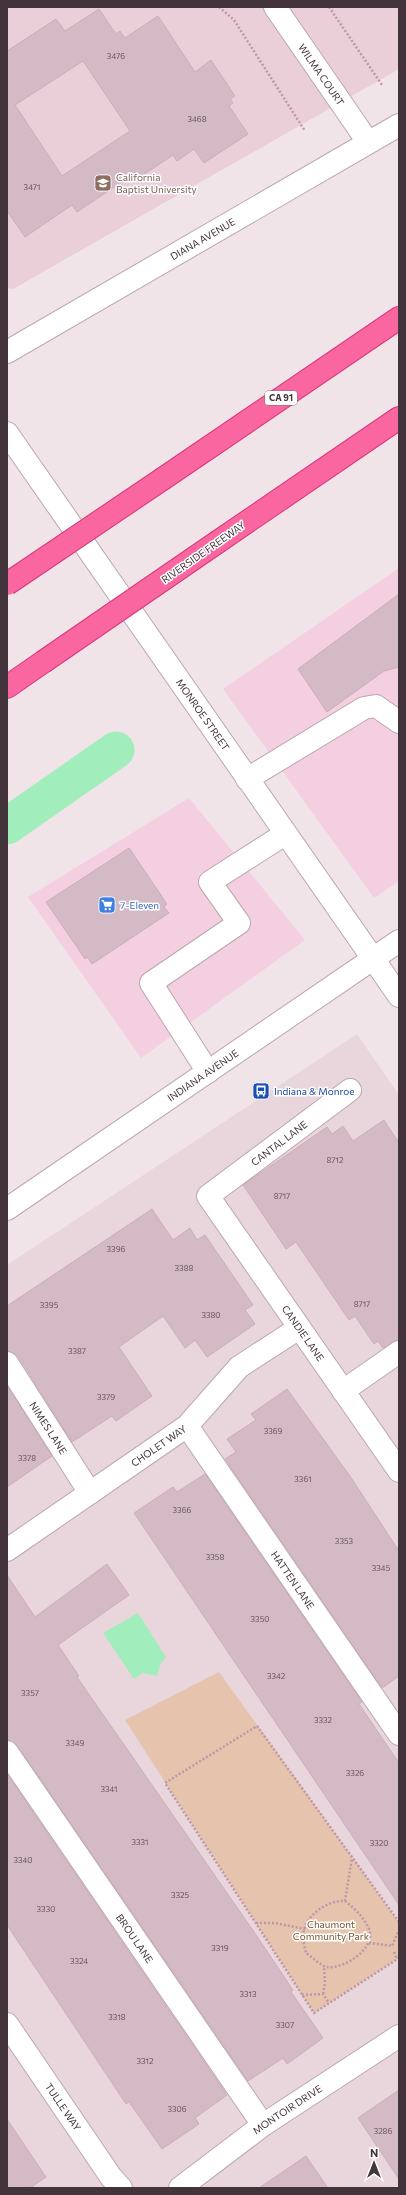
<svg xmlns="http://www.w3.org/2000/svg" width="406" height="2195" font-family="Commissioner,sans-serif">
  <rect width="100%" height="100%" fill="#f1e4e9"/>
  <path fill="#e9d6dd" d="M 357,1034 L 399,1095 L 399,2188 L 7,2188 L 7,1265 Z"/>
  <path fill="#f4cfe0" d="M 399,568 L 399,881 L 374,898 L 223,689 Z
    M 189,798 L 305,940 L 141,1058 L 28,897 Z"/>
  <path fill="#eaced8" d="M 7,7 L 399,7 L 399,69 L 13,289 L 7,288 Z"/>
  <path fill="#e5c3ad" d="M 219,1672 L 399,1922 L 399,1958 L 314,2013 L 125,1720 Z"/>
  <path fill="#a1eebc" d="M 138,1613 L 166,1657 L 161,1663 L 157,1676 L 143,1673 L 134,1679 L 103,1633 Z"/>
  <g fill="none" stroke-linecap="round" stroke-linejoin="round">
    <path stroke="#a1eebc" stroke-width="37" d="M 7,826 L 116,750"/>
  </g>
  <path fill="#d3bac5" stroke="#cdadbb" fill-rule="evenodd" d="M 99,9 L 116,34 L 120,31 L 125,38 L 158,16 L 195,72 L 211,60 L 235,96 L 230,99 L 233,103 L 229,106 L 248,134 L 204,163 L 194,149 L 177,161 L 173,155 L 134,181 L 131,176 L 77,212 L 72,205 L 25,237 L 7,211 L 7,51 L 56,19 L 65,31 ZM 83,61 L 130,131 L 62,176 L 15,105 Z
    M 399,594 L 399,667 L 384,671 L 327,712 L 298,669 Z
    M 129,848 L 167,904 L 164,907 L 169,913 L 92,964 L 87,957 L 85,959 L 46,902 Z
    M 384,1120 L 399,1143 L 399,1340 L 383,1348 L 378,1341 L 374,1344 L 355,1316 L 349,1320 L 296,1242 L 286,1249 L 243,1185 L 327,1127 L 332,1134 L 343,1126 L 353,1141 Z
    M 152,1209 L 173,1240 L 190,1228 L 197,1240 L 205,1235 L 253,1305 L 245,1310 L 255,1324 L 207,1357 L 195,1340 L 185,1348 L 163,1316 L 119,1347 L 152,1396 L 116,1421 L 112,1416 L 72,1442 L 18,1356 L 7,1351 L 7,1306 Z
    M 7,1386 L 52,1456 L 7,1487 Z
    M 287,1389 L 350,1476 L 399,1551 L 399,1676 L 382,1688 L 225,1459 L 236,1452 L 227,1439 L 256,1420 L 251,1414 Z
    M 205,1474 L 362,1702 L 359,1704 L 399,1763 L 399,1905 L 134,1513 L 173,1487 L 177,1492 Z
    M 107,1564 L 129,1595 L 58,1645 L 79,1676 L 77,1677 L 252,1929 L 293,1990 L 291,1992 L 323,2038 L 287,2064 L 283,2058 L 248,2081 L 17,1745 L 7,1740 L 7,1575 L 35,1617 Z
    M 7,1774 L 227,2095 L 195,2118 L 199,2124 L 162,2149 L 129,2102 L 126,2104 L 7,1925 Z
    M 399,2090 L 399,2179 L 358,2118 Z
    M 7,2119 L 46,2177 L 30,2188 L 7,2188 Z
    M 306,2156 L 328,2188 L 259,2188 Z"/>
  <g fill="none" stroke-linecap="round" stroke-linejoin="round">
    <g stroke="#bca7b0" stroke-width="24">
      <g id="minor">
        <path id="s1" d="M 275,7 L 368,142"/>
        <path id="s2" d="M 7,352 L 399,125"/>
        <path id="s3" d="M 7,433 L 399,996"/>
        <path d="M 247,779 L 364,708 L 376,706 L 399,722"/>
        <path d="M 208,1072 L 151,983 L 239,923 L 210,882 L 285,834"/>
        <path id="s4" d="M 350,1090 L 208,1196 L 399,1471"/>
        <path id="s5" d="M 7,1209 L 399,941"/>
        <path id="s6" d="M 7,1363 L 90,1493"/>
        <path d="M 343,1391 L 399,1352"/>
        <path id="s7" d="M 187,1426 L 399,1734"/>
        <path id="s8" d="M 7,1550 L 187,1426 L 239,1367 L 299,1328"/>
        <path id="s9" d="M 7,1752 L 263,2125"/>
        <path id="s10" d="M 7,2024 L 111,2177 L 121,2188"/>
        <path id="s11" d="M 180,2188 L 263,2125 L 399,2036"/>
      </g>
    </g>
    <g stroke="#d9377b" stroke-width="24">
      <path id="highway" d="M 164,478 L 399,318
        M 219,541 L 399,418
        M 7,687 L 43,662"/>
    </g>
    <path stroke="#be98a8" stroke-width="2.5" stroke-dasharray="2 2" stroke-linecap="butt" d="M 219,7 L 234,20 L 305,131
      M 329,7 L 382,85
      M 345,1901 C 354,1908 364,1917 369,1929 C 377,1948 343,1970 327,1967 C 321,1966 312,1957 306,1953 C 305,1948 303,1942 303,1937 C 303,1917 326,1900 345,1901 L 352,1858
      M 399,1922 L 257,1726 L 165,1783 L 314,2013 L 399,1958
      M 256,1923 L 275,1923 L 305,1929
      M 369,1943 L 392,1946 L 398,1932
      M 394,1952 L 397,1959
      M 323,1994 L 325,1983 L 324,1967
      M 302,1995 L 323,1994 L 329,2003"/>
    <use href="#minor" stroke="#fff" stroke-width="22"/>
    <use href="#highway" stroke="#fa67a0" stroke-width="22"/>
    <g stroke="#d9377b" stroke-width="24" stroke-linecap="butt">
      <path id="highway-bridge" d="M 7,584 L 164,478
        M 43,662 L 219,541"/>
    </g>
    <use href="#highway-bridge" stroke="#fa67a0" stroke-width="22"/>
  </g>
  <defs>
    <g id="university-square" transform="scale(0.9)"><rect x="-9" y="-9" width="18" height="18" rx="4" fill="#8d6e63" stroke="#fff"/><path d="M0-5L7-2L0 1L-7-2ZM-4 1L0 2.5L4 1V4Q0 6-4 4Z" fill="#fff"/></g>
    <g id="supermarket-square" transform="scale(0.9)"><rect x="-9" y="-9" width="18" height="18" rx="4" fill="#3f7fe0" stroke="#fff"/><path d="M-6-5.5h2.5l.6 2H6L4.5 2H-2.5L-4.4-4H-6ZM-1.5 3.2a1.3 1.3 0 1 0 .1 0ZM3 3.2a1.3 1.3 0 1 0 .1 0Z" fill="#fff"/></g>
    <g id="bus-square" transform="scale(0.9)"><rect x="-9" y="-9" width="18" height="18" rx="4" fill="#1a4fb4" stroke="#fff"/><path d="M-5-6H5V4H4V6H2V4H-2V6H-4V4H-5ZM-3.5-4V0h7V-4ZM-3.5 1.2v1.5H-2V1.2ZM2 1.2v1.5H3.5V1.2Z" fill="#fff"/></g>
  </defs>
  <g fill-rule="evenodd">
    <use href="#university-square" x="103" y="183"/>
    <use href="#supermarket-square" x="107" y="905"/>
    <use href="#bus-square" x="261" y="1091"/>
  </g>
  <g text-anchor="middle" stroke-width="3" stroke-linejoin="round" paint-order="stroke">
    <g font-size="8" fill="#67565e">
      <text x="116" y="59">3476</text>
      <text x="197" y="122">3468</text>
      <text x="32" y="190">3471</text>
      <text x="335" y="1163">8712</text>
      <text x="282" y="1199">8717</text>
      <text x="116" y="1252">3396</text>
      <text x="184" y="1271">3388</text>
      <text x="362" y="1307">8717</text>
      <text x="49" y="1308">3395</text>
      <text x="211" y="1318">3380</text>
      <text x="77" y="1354">3387</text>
      <text x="106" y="1400">3379</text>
      <text x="273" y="1434">3369</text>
      <text x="27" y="1461">3378</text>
      <text x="303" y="1482">3361</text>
      <text x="182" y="1513">3366</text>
      <text x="344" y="1544">3353</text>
      <text x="215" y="1560">3358</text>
      <text x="381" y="1571">3345</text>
      <text x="260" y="1622">3350</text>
      <text x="276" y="1679">3342</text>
      <text x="30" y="1696">3357</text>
      <text x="323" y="1723">3332</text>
      <text x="75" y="1746">3349</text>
      <text x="355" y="1776">3326</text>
      <text x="109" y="1792">3341</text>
      <text x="140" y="1845">3331</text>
      <text x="379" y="1846">3320</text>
      <text x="23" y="1863">3340</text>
      <text x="180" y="1898">3325</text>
      <text x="46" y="1912">3330</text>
      <text x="220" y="1951">3319</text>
      <text x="79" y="1964">3324</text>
      <text x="248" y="1997">3313</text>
      <text x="117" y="2020">3318</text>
      <text x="285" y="2028">3307</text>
      <text x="145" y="2064">3312</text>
      <text x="177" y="2112">3306</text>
      <text x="383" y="2134">3286</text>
    </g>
    <rect fill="#fff" stroke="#7b7176" stroke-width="1" x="265" y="391" width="32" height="14" rx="3"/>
    <g font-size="9" font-weight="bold" fill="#43343b">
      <text x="281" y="401">CA 91</text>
    </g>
    <g font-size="10" fill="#43343b" stroke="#fff">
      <text dy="4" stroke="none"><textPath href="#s1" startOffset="82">WILMA COURT</textPath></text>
      <text dy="4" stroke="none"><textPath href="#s2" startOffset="226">DIANA AVENUE</textPath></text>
      <text transform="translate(203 552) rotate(-35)" y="4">RIVERSIDE FREEWAY</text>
      <text dy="4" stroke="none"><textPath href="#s3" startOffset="343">MONROE STREET</textPath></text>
      <text dy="4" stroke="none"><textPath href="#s5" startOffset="237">INDIANA AVENUE</textPath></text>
      <text transform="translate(279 1143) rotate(-37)" y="4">CANTAL LANE</text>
      <text dy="4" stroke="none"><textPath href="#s4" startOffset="344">CANDIE LANE</textPath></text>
      <text dy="4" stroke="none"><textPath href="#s6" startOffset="77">NIMES LANE</textPath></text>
      <text dy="4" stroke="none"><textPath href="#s8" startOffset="184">CHOLET WAY</textPath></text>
      <text dy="4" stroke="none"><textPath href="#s7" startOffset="187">HATTEN LANE</textPath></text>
      <text dy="4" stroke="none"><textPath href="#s9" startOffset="226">BROU LANE</textPath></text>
      <text dy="4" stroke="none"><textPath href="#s10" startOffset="100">TULLE WAY</textPath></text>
      <text dy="4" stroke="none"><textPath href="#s11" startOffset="133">MONTOIR DRIVE</textPath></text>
    </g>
    <g font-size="10" fill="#785e54" stroke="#fff" text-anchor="start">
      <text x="116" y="181">California<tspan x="116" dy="12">Baptist University</tspan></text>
    </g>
    <g font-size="10" fill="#366cbe" stroke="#fff" text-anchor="start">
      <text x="120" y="909">7-Eleven</text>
    </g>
    <g font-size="10" fill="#164399" stroke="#fff" text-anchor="start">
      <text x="274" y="1095">Indiana &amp; Monroe</text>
    </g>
    <g font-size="10" fill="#735329" stroke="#fff">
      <text x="331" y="1928">Chaumont<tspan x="331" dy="12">Community Park</tspan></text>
    </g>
  </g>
  <rect width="406" height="2195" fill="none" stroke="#43343b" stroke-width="16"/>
  <g transform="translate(374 2163)" stroke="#ffffff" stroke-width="3" paint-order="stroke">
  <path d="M0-3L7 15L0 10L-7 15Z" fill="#43343b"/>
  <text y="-6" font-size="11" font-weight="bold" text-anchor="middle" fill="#43343b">N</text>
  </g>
</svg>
